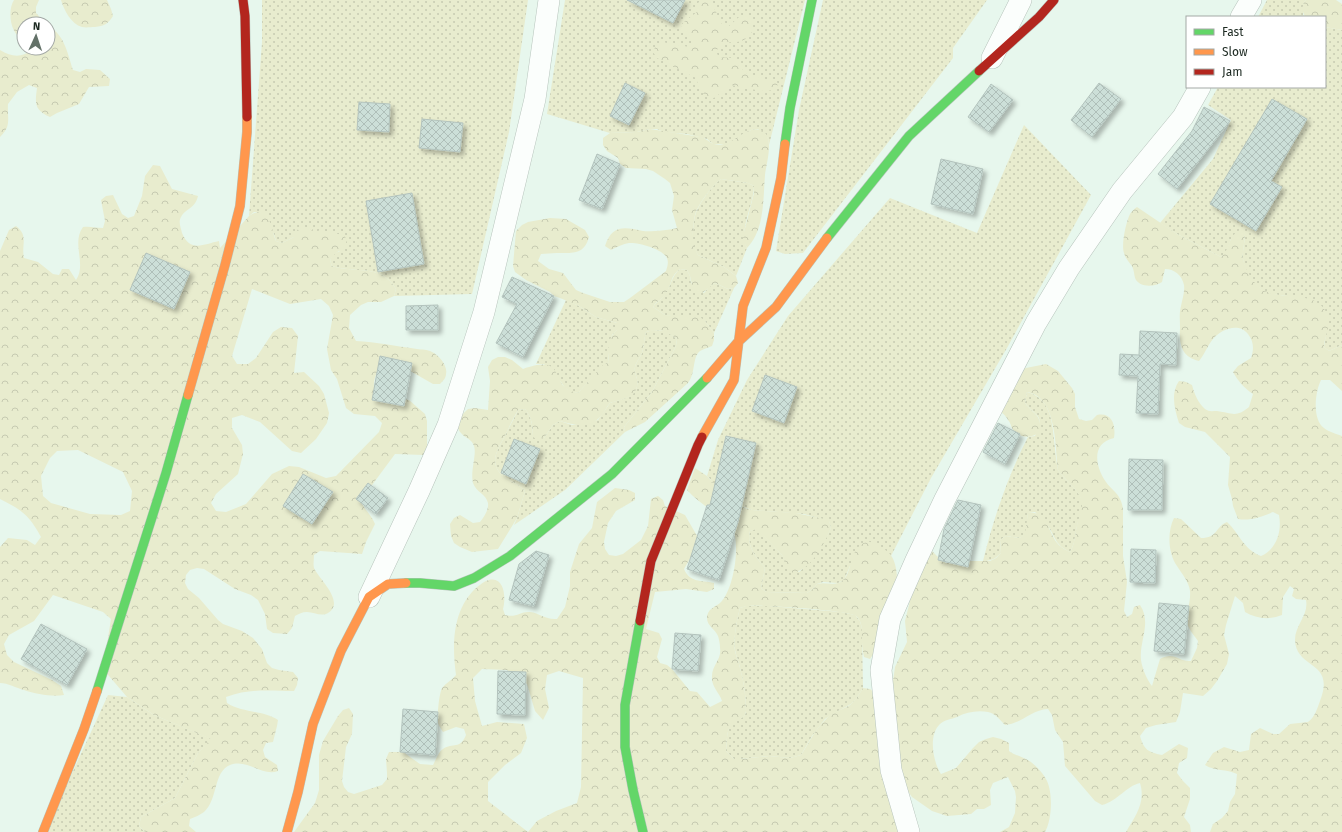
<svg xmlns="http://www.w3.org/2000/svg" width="1342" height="832" font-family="'Fira Sans',sans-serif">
  <defs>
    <pattern id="green-dots" width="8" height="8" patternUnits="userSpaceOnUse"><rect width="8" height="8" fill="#e8ecce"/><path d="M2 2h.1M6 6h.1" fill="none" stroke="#c6cab1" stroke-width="1.8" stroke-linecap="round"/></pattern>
    <pattern id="forest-crowns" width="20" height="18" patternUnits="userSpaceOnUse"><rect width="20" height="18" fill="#e8ecce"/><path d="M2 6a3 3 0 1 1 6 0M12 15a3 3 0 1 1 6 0" fill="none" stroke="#c6cab1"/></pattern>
    <pattern id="building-cross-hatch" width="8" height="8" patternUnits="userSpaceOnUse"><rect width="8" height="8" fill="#ccdfd8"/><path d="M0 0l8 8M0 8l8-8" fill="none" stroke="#afbfb9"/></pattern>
    <filter id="shadow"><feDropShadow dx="3.5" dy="3.5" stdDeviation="2" flood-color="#0004"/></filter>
  </defs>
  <rect width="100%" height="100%" fill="#e7f7ed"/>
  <path fill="url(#green-dots)" d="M 262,0 L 528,0 L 509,132 L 472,294 L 394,296 L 396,289 C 381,263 356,274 332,266 L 330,260 L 333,254 L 340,251 L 294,237 L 282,243 L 276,241 L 274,234 L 260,212 L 254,212 L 249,216 L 262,42 Z
    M 565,0 L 805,0 L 769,145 L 768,138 L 758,129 L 751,130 L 732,141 L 726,144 L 713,144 L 707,139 L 687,134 L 664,132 L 657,129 L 650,129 L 637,132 L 610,133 L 547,114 Z
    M 823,0 L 987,0 L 953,48 L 953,58 L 803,253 L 785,254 L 776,251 L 799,110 Z
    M 1267,0 L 1306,0 L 1304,2 L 1303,15 L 1305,17 L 1258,17 Z
    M 1325,27 L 1342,30 L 1342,345 L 1329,351 L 1324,347 L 1328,320 L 1322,308 C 1310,304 1299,300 1287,296 C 1281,295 1276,295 1271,294 C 1256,290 1245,273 1243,259 C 1242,251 1245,242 1245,234 L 1231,239 L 1226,253 L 1221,257 L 1177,234 L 1160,223 L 1213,159 L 1231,120 L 1208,105 L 1218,87 L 1325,87 Z
    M 1024,125 L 1091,195 L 1007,348 L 931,478 L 891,556 L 873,543 L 850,566 L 844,580 L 838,583 L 823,582 L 817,584 L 813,589 L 807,593 L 766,592 L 761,588 L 765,568 C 756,557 746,546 750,531 L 757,528 L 782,555 L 785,561 L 799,572 C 814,560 823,545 831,528 L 829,521 L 804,514 L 752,510 C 739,506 727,497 717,488 C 713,484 711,479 707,476 L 718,440 L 747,380 L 788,316 L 890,198 L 977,233 Z
    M 721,179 L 748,183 L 754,186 C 754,205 738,230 747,248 L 736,276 L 724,267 L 698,255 L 690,240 C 694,232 693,224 695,216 C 698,204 712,186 721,179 Z
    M 680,269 L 687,270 L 690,276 L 691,283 L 704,293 L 709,287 L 715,283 L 728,289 L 734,288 L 714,333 L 705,321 L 665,315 L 653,307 C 657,301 660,301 664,296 C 671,287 671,276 680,269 Z
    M 566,300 L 579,306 L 596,317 L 617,323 L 617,330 L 612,335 L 608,355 L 609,362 L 603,366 L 578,393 L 571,392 L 565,388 L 561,382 L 544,364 L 536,364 Z
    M 653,330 L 666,331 L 677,339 L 676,346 L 652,392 L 624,427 L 625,432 L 565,490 L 514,525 L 517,518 L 525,491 C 518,483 508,481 500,473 C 489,461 499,447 505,436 C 509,427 514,419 518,410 L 525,409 C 532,418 533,425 532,436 L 544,438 L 553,425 L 560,421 L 572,425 L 598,420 L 610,403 C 622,399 640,397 637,379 C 636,375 634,372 635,367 C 636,362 640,358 642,353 C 644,346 644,338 646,332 Z
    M 1027,392 C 1050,398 1052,420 1054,439 C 1055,450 1056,460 1058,470 C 1065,481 1082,491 1083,505 C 1083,512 1078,519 1077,526 C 1075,535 1075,544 1070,552 C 1055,545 1056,538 1048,526 C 1044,521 1039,517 1035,512 L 1028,513 L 1026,534 L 1020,538 L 1006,536 L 1000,540 L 1001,553 C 995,559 991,561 983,561 C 994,517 1007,478 1028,437 L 1035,436 C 1046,415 1036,417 1025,403 Z
    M 746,606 L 769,606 L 841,612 L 855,615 L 860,621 L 862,629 L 863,688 L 856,699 L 851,704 L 831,715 L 825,719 L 812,736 L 801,755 L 790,758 L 769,756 L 740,759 L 734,759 L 726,751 C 727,743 726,731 731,724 C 736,718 745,720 746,711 C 746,696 744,682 740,668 C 739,662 736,656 735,650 C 733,640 737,619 740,608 Z
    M 108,695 L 127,697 L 154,715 L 212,739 L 198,753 L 175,798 L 141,817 L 139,826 L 145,832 L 47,832 L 52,817 Z"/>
  <path fill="url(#forest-crowns)" fill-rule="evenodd" d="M 14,0 L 39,0 L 36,7 L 36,13 L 46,24 L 24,24 L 24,39 C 10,36 7,10 14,0 Z
    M 61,0 L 107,0 L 111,9 L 113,16 C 108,24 104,26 95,27 C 91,27 86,28 82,27 C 71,24 64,10 61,0 Z
    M 701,0 L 710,0 L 722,24 L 728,27 L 739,17 L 746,16 L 752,21 L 752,35 C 748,37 745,40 741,41 C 729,45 723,37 716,52 L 719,57 L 732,58 L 746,73 L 778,83 L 776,90 L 761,91 L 731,85 L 714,98 C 700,95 700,89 696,78 L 657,58 L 653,52 L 656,45 L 662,42 L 689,47 L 692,41 L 680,25 L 697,12 L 697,4 Z
    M 1306,0 L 1336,0 L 1342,4 L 1342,30 L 1325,27 L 1325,17 L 1305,17 L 1302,9 L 1304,2 Z
    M 48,25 C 65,36 67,52 73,70 L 80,72 L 86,69 L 100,70 L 110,79 L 109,86 L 89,87 L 79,104 L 57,113 L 50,117 C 34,110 35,103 37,88 L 29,85 L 17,92 L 8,104 C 7,118 12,126 0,137 L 0,50 C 12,57 21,58 32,50 L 33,48 L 48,48 Z
    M 650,129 L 701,137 C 706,138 710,143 714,144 C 732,149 745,125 760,130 C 776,135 766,163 765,175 C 763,198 765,230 747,248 L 744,242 L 743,236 L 754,193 L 754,186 L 748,183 L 721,179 C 712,186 698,204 695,215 C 693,224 694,232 691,240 L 698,255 L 724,267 L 736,276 L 738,283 L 734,288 L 728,289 L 715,283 C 709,287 706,292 698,294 L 693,290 L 690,276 L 687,270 L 680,269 C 670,276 672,284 666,294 C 662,300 657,300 653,307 L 665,315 L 700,317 L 705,321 L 714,333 L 714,340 L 712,346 C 708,348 703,349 700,351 C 692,357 696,373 688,383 L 645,422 L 625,432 L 624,427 L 652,392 L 676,346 L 677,339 C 666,331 660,328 646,332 C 644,339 644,346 642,353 C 640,358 636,362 635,367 C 634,372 636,375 637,379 C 640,398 622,399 610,403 C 606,407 605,412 601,416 C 590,429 574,425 560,421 L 553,425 L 544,438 L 537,440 L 532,436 C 533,425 532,418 525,409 L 518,410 C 513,419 509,427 505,436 C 499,447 489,461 500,473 C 508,481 518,483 525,491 L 517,518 L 498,549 L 472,552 L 460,547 L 454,543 L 451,536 L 450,524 L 454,518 L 460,515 L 473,523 L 480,522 C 484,517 489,510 488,503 C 486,494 476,492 473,483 C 470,471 477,454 474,446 C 472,439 465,438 461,433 C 453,425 461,415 468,409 L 475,408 L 488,410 L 490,381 L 488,367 L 492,360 L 498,357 L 505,357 L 512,360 L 523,369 C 570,352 547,389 578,393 L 603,365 L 609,362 C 607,349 607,339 617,330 L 617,323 L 596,317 L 579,306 L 560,298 L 554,296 L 550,292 L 526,280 L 515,272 L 513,266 L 516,231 L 522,225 L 528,222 L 550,218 L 566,219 L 585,230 L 589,237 C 584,255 573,253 557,253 C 551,253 546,254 541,254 L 538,261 L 549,269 L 563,273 L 576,290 L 583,293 L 610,302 L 624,302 L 630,298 L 666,271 C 667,267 669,263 667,258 C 663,249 638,242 629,243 C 623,244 617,247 611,250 L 605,246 C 612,224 625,227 643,231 C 649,232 671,230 677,228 L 672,210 L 674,196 L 670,183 L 665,179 L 653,171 L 646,169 L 626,168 L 620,164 L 618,158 L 607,151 L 603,145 L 603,138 L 610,133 L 637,132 Z
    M 153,165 L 160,166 L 172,189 L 198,196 C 195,209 186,208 181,217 C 178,222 181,228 182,233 C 190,253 204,244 219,241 L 220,248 L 249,216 C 269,202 271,227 276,241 L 282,243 L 294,237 L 297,230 L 304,228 L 344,235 L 347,240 C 344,251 335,251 330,260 L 332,266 C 356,274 381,263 396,289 L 394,296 L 381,302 L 368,302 L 361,305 L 350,315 L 349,328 L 356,341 C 376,342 396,346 417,349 C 422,350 427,349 432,352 C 439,355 448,366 446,374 C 446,378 443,381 440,384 L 433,384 L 405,368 L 378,370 C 374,378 372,386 376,394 L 409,400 L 425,414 L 427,421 L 427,449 L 424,455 L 395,454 L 361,500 C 363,509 371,514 375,524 L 366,542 L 362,554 L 320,551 L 314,555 C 314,559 313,564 314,568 C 318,578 346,602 328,613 C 321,617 314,612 307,612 C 302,612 299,614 295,616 L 292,628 L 287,634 L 273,633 L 267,629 L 265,614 L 258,600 L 251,595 L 235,589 L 204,569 L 197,568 L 190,570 L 186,575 L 185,583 L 188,589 L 199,598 L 218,620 L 223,624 L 242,631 L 253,638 L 262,649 L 267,663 L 272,668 L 279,670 L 293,672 L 298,678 L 297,685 L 294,691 C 270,691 250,688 226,697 L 227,703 C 242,713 263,710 278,720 L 277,726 L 273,742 L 266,743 L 263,750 L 265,757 L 277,765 L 278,771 C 262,777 247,758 230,765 C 213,772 218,800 204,812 C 200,815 195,817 190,819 L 189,826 L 196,832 L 145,832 L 139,826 L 141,817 L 175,798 L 198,753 L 211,739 L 154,715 L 127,697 L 103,669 L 111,619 L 103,612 L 53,595 L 34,621 L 9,635 L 4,644 L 7,655 L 14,662 L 52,680 L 61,686 L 64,695 C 52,697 36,694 24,690 C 16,688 8,683 0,683 L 0,547 L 8,538 L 27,540 L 35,545 L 41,537 C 29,515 22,510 0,499 L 0,251 L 9,230 L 16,226 C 29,236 21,244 24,258 L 38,262 L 53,274 L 59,275 L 62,269 L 69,269 L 76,280 C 87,264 71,243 83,227 C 90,226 96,228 103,228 L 105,221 L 101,200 L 106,196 L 113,195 L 122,214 L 128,218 L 134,216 L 142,196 L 145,176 ZM 252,289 L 290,304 L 321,299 L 329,306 L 333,315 L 327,349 L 331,370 L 337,379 L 346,408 L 354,414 L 375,416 L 382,423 L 379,432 L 336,476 L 326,478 L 299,467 L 289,466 L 272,474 L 246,504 L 226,512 L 216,511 L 211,503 L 216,494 L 238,474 L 243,454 L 242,445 L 232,428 L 232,418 L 242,415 L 260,422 L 292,451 L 301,453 L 316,439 L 327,423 L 329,413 L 324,394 L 319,386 L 304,372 L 294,373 L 298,336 L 292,328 L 281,327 L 273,332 L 256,358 L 248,364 L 237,364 L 232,356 ZM 78,450 L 123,472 L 132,491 L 130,511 L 121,515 L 90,514 L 51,503 L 43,496 L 41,476 L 50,458 L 57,451 Z
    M 1137,207 L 1177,234 L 1221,257 C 1231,248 1227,237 1241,229 L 1245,234 C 1245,242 1242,251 1243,259 C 1244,265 1247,270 1250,276 C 1254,282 1258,288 1265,291 C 1285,301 1323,289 1328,319 C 1330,328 1324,338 1324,347 L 1329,351 L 1342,345 L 1342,391 L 1330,380 L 1321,380 C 1315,392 1312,419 1324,428 C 1329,432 1337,434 1342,436 L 1342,832 L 1210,832 L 1213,824 L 1222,818 L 1228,811 L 1230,802 L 1235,794 L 1237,774 C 1227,769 1214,771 1205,765 L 1213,753 L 1224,747 L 1240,752 L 1249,750 L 1251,734 L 1260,728 L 1273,734 L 1279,734 L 1290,724 L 1308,722 C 1315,717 1317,709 1320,701 C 1336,660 1296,670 1295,640 C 1295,625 1309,615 1306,600 L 1296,599 L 1292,596 L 1294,589 L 1290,586 L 1283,597 L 1282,615 C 1269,620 1257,619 1245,612 L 1243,603 L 1235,596 L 1226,625 L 1224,635 L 1229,654 L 1227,664 L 1217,681 L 1211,689 L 1203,696 L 1183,693 L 1180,712 L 1176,722 L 1156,725 L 1146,728 L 1140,736 C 1144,750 1148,752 1162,755 L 1179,744 L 1188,748 L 1187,758 L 1179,763 L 1177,773 L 1183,781 L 1190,788 L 1190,799 L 1184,817 L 1190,825 L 1191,832 L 1126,832 C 1135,816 1146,803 1140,783 C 1126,786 1118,801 1102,805 L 1095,801 L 1065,766 L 1063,742 L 1055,730 L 1052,715 L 1048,709 C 1031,710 1021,724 1005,725 C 1000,720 995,713 988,712 C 978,710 966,712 957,717 C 952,719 944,720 940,724 C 928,735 933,762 941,774 L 956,768 L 973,748 L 979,742 L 986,739 L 993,737 L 1001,739 L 1009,743 L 1009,751 C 1016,756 1024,757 1031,762 C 1037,767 1044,774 1047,781 C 1053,794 1052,820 1045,832 L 1000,832 L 1009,827 L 1015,813 L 1016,797 L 1015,791 L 1008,777 L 993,783 L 990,790 L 991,805 L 984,809 L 977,809 L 971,814 L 947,816 L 932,811 L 912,797 L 907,790 L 907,832 L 294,832 L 315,803 L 319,790 L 319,755 L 323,741 L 338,716 L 343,710 L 349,708 L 353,714 L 352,734 L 346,747 L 342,781 L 344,787 L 348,792 L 354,794 L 382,785 L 387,779 L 387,773 L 386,759 L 389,752 L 403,752 L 420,764 L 433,765 C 436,760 438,752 443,749 C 453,742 460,750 466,735 L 464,729 L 456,727 L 443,732 C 441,729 439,726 438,723 C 437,716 439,694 442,688 C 446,683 452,680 456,675 C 452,646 452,610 476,588 C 480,585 484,581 489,580 C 505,576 506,599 503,609 L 505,615 C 517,618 520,611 530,612 C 540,613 545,620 557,619 L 565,607 L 570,586 L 570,572 L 579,544 L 592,528 L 597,502 L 615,488 L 629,490 L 635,493 L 635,500 L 616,511 L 608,523 L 604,542 L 605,549 L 609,555 L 616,556 L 623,554 L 641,540 L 648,526 L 651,499 L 658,496 L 663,500 L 665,506 L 685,515 L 700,541 L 684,569 C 690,583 701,580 714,583 L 714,589 L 707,592 L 686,589 L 655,592 L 646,629 L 659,633 L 662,639 L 657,657 L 660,663 L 667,665 L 672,669 L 690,691 L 697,692 L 710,707 L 722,701 C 719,692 711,687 712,676 C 712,665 722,659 720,648 C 720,644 719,639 718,636 C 715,629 707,626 707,618 C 707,609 715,607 720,603 C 734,590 741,543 732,527 C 730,523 724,520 720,517 C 709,508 697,501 687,490 L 695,468 L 707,476 L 717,487 L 738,504 L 745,508 L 752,510 L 796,513 L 829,520 L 831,528 C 824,544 812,569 793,573 L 787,569 L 782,555 L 757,529 L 750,531 C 746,546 756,557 765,568 L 761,588 L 766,592 L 807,593 L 813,589 L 817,584 C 824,582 832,585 838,583 C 854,579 847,548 866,542 C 872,541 878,545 883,548 C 886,551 890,553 892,557 C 897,565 898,581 896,590 C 891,611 881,632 874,653 L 870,659 L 864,657 C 863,652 862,647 862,642 C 861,633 864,623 856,616 C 848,610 763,605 749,606 C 745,606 743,607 740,608 C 737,619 733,640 735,651 C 736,656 739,662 740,668 C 744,682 746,696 746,711 C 745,720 736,719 731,725 C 726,731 727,743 726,751 L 734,759 L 740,759 L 769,756 L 790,758 L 801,755 C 809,743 815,729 826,719 C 832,712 842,710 850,705 C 856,700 859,694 863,688 L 870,689 L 876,694 L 894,696 L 893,681 L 895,667 L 907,642 L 905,621 L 909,605 L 912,591 L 930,549 L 941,560 L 946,563 L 954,563 L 967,561 L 990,561 L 996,558 L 1001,553 L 1000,540 L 1006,536 L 1020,538 L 1025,534 L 1028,513 C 1049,510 1047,533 1059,545 C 1062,548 1066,550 1070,552 C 1075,544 1075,534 1077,525 C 1078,518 1082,512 1082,506 C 1083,492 1065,481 1058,470 C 1055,446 1057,397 1027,392 L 1025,403 C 1034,415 1042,414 1040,432 C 1032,438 1022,439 1014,431 C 1011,428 1011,423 1008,420 C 1006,415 1001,413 998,408 L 1020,371 L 1026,368 L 1046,364 L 1058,371 L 1072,388 L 1075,394 L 1075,407 L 1079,419 L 1086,421 L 1092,420 L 1097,415 C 1112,412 1116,425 1114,438 C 1091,443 1095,466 1106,482 C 1110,488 1117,492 1120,499 C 1122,503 1123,507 1123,511 L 1123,556 L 1127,582 L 1124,611 L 1127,617 L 1132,614 L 1134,607 L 1140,605 C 1152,623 1139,641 1141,660 C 1142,668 1147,680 1152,686 L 1160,659 C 1175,651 1178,662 1191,661 L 1197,648 L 1198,641 C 1194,635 1188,629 1187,622 C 1186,612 1191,602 1190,591 C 1189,582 1182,574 1177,566 C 1168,553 1167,532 1174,518 L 1181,519 L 1201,538 C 1218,538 1215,527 1227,522 C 1239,533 1244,550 1261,556 C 1277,549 1282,531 1279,515 L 1273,512 C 1261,517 1250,521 1238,519 L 1233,506 L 1232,499 L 1228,485 L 1230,457 L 1205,432 L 1185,427 L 1179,423 C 1175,410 1170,394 1179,381 L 1186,382 L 1192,385 C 1194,393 1198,403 1205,409 C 1209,412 1212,411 1217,411 C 1232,413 1236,418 1249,407 L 1253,394 C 1244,388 1238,381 1233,372 L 1238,366 L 1251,358 C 1254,349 1254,342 1248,334 C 1239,322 1221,329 1213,339 C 1207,346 1205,354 1199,361 C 1181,357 1179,344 1180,328 C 1180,321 1179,313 1181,306 C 1182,300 1185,292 1184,285 C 1182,275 1174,269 1165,269 L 1162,282 C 1155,287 1139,288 1135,278 C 1134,274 1134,270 1132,266 C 1129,262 1125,258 1124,253 C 1121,245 1126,222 1130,214 C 1132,211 1134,209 1137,207 ZM 482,669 L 507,670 L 527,684 L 535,711 L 543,720 L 549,708 L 545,689 L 547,675 L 559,671 L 583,678 L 581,787 L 577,803 L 556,811 L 537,821 L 528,832 L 488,801 L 488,782 L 505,765 L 521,753 L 527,738 L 524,724 L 497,722 L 482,726 L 475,701 L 473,678 Z"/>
  <path fill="url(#building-cross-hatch)" stroke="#b3c3bd" filter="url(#shadow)" d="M 627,0 L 685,0 L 673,23 Z
    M 625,83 L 645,93 L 629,125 L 610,116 Z
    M 1099,83 L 1121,99 L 1092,137 L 1071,120 Z
    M 991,84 L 1013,100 L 989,132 L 968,117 Z
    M 1272,99 L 1307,119 L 1271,181 L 1282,187 L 1256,231 L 1210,204 Z
    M 359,102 L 390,104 L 389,132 L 357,130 Z
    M 1204,107 L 1230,121 L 1177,189 L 1158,174 L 1192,131 Z
    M 422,119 L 463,123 L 460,152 L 419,148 Z
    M 597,154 L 620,164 L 602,209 L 579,200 Z
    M 941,159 L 983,169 L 973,214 L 931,204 Z
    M 412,193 L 424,264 L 378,272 L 366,201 Z
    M 146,253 L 190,272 L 174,309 L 130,290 Z
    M 512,277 L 554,296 L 523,357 L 496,343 L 517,304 L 502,297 Z
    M 438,305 L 438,330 L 406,330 L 406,306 Z
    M 1140,331 L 1177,333 L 1176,365 L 1160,364 L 1158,414 L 1136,413 L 1138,376 L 1119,375 L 1120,354 L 1139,355 Z
    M 380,356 L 412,363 L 404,406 L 372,400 Z
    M 765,375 L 797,387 L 784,423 L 752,411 Z
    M 998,423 L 1020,434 L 1005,464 L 983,452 Z
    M 726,436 L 756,443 L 738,522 L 719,580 L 687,569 L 707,505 L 710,505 Z
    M 514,439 L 540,449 L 526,484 L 501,473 Z
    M 1129,459 L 1163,460 L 1162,510 L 1128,510 Z
    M 303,474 L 333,492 L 312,524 L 283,506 Z
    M 368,483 L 388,498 L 376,514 L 356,499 Z
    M 958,500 L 981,505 L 968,567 L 938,560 L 944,529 Z
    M 1131,549 L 1156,550 L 1155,583 L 1130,582 Z
    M 536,551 L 549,555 L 534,606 L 509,600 L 519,564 Z
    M 1159,603 L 1189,606 L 1184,654 L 1154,651 Z
    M 41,624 L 87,649 L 67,685 L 21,659 Z
    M 675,633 L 701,635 L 698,671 L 672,669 Z
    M 498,671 L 526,672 L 525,715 L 497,714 Z
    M 403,709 L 438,712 L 435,755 L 400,752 Z"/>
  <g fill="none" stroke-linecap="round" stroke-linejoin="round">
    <g stroke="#b7c4bc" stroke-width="22">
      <path id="street" d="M 1241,17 L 1251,0
        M 992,58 L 1021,0
        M 369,597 L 419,491 L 448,425 L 484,312 L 535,99 L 549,0
        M 909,832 L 891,770 L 881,670 L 890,619 L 916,560 L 945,499 L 1036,323 L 1069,268 L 1122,191 L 1183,117 L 1200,87"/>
    </g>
    <g stroke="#b7c4bc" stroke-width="10">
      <path id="fast" d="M 785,144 L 790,108 L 812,0
        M 827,238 L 909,136 L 979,71
        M 406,583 L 420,583 L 454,586 L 474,578 L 510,556 L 612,474 L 707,378
        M 640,621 L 625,705 L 625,747 L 633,790 L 643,832
        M 97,691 L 166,473 L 188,395"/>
    </g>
    <g stroke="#b7c4bc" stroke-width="10">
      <path id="slow" d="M 707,378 L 737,343 L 776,307 L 827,238
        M 188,395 L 225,265 L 240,206 L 247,132 L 247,117
        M 702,437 L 734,380 L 743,306 L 766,248 L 781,178 L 785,144
        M 43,832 L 84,729 L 97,691
        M 287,832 L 298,792 L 313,724 L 341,651 L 369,597 L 388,584 L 406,583"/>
    </g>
    <g stroke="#b7c4bc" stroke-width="10">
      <path id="jam" d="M 243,0 L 245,16 L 247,117
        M 979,71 L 1039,17 L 1054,0
        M 640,621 L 651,561 L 698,445 L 702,437"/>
    </g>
    <use href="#street" stroke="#fbfefc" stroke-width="21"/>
    <use href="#fast" stroke="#63d668" stroke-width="9"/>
    <use href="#slow" stroke="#ff974d" stroke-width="9"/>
    <use href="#jam" stroke="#b3261e" stroke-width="9"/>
  </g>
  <rect x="1186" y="16" width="140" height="72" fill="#ffffff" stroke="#a4a9a6"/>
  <rect x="1194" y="29" width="20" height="6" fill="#63d668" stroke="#a4a9a6"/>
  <text x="1222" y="36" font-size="12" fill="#1c2921">Fast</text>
  <rect x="1194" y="49" width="20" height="6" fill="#ff974d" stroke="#a4a9a6"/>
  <text x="1222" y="56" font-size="12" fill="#1c2921">Slow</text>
  <rect x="1194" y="69" width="20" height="6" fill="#b3261e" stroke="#a4a9a6"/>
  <text x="1222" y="76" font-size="12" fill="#1c2921">Jam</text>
  <g transform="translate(36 36) rotate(3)"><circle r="19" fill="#ffffff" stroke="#a4a9a6"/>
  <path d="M0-3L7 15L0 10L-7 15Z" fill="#637168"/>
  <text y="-6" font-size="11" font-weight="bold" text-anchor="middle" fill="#1c2921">N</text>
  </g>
</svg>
